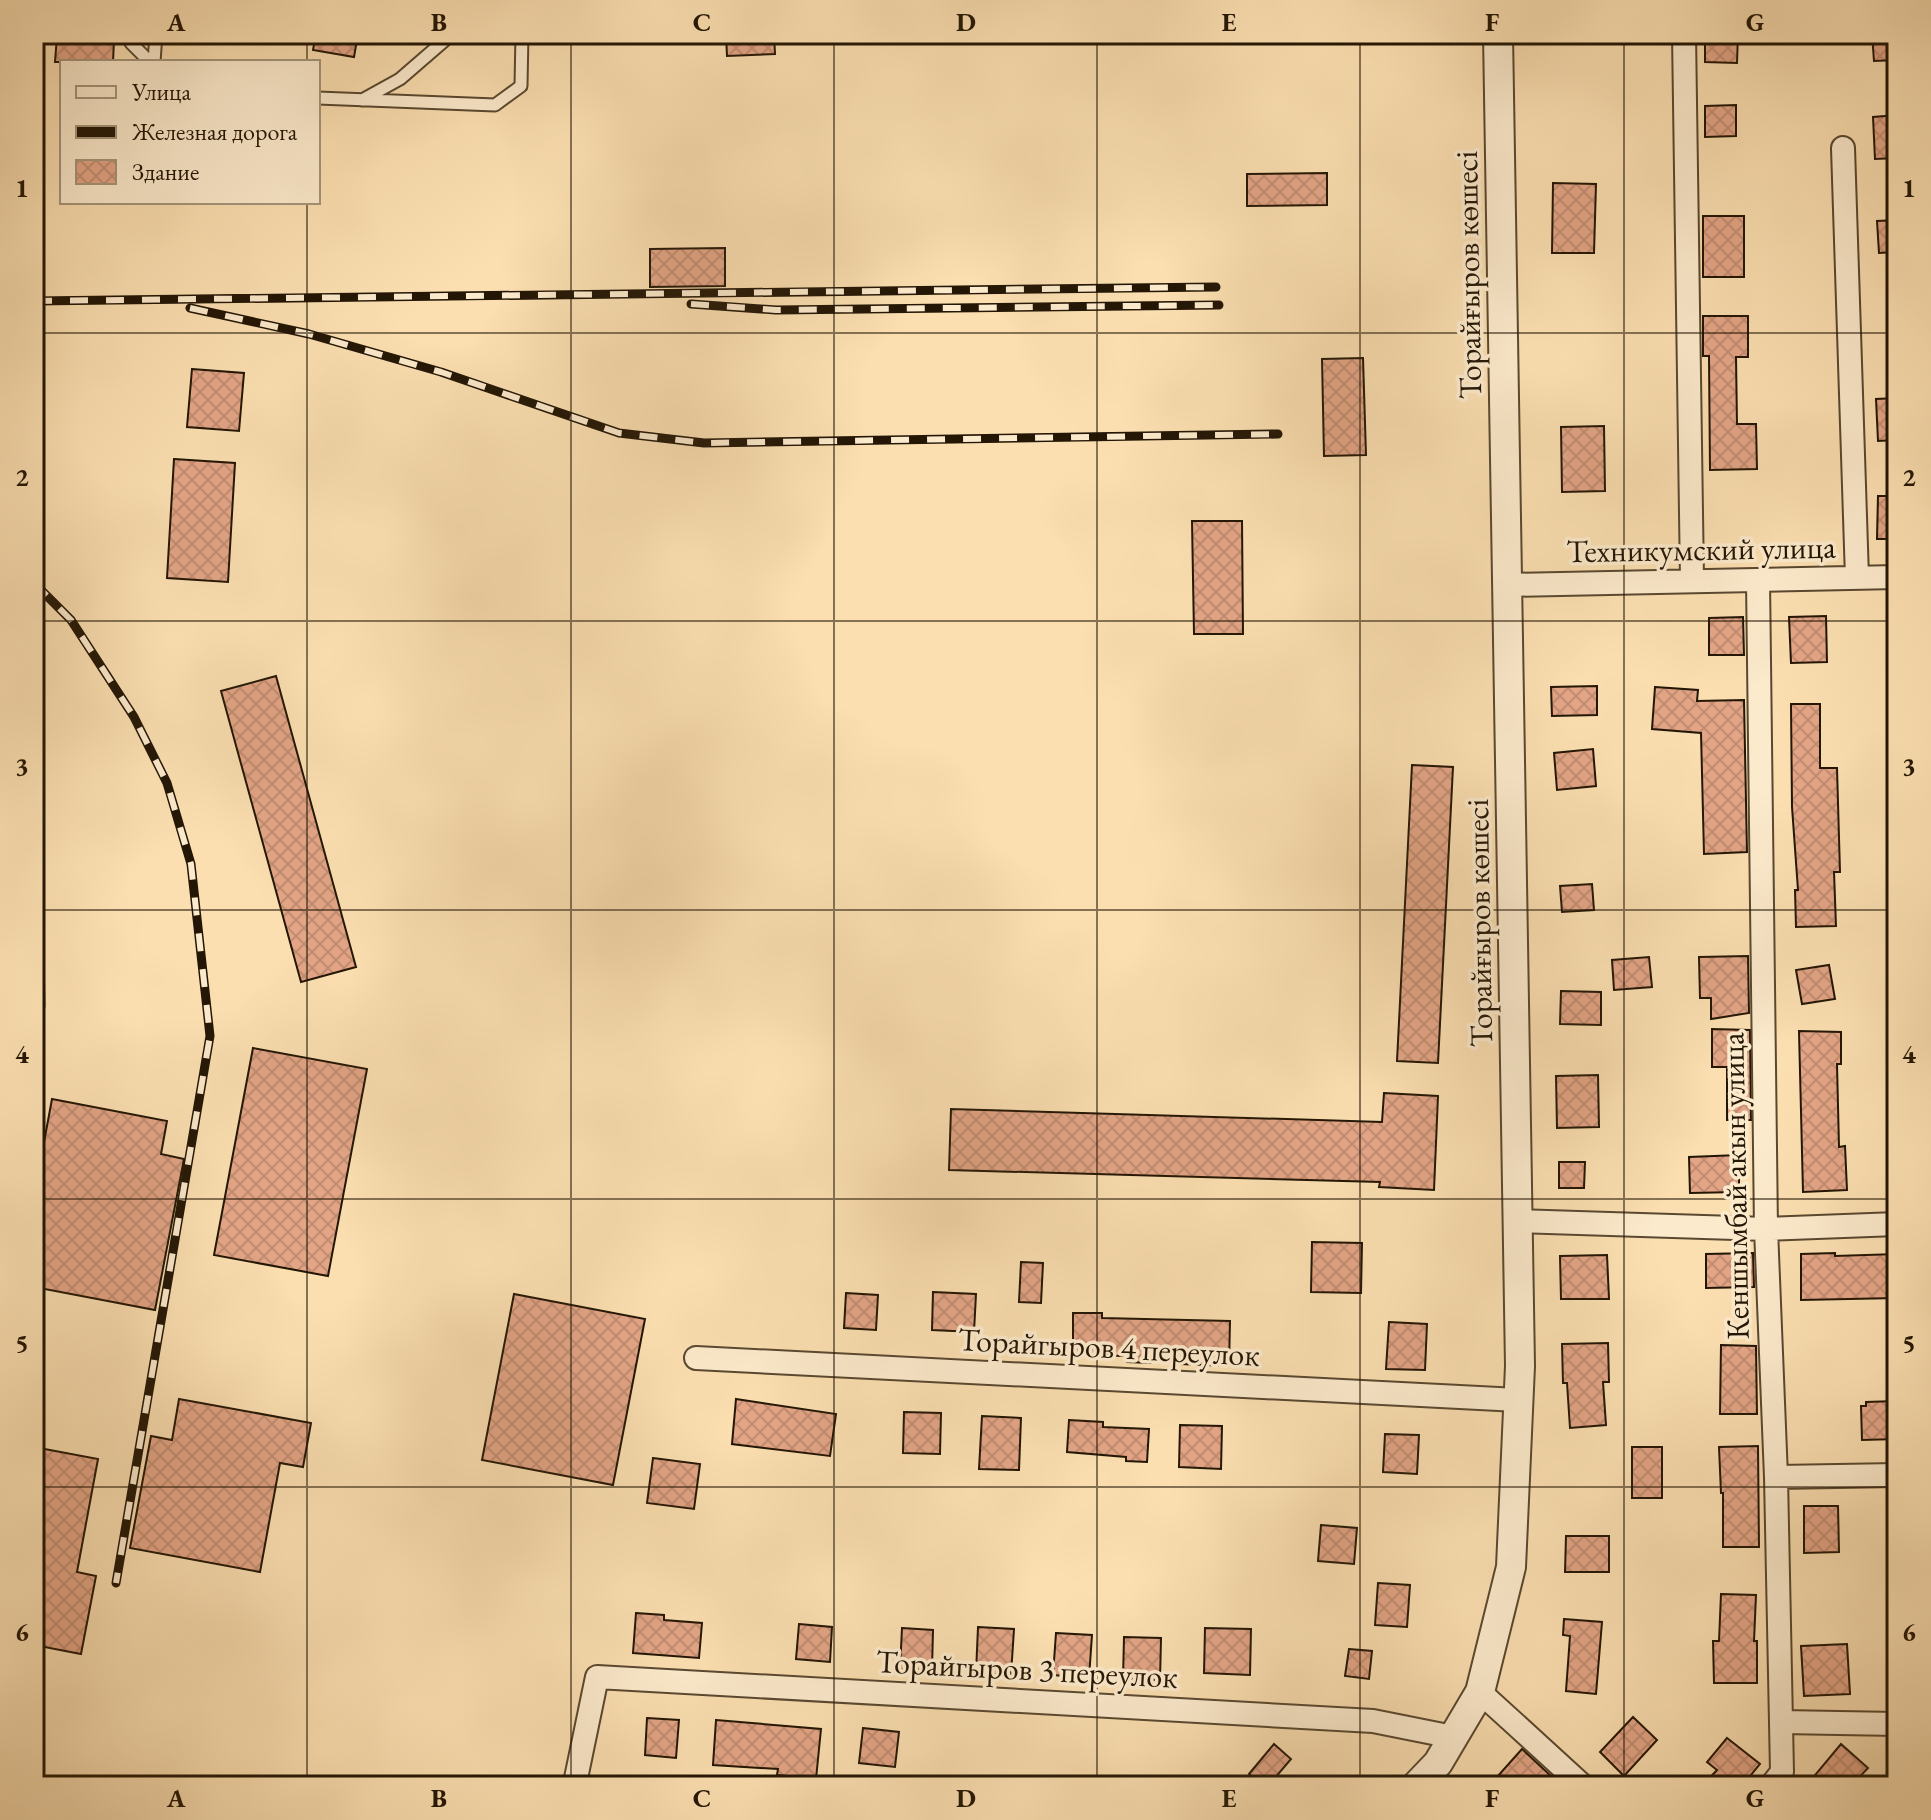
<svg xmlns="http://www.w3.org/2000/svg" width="1931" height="1820" font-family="'EB Garamond',serif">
  <defs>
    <pattern id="building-cross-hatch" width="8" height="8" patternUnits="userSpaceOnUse" patternTransform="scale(2)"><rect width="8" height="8" fill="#e3a586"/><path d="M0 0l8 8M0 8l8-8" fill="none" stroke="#c28d72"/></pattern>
  </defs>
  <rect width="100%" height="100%" fill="#fbdfb1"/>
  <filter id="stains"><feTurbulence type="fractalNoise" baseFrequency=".0025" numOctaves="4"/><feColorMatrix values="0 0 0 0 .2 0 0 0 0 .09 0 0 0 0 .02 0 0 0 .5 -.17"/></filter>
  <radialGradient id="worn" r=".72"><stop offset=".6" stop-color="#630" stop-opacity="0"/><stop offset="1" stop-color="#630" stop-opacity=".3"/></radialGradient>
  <path fill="url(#building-cross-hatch)" stroke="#231605" stroke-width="2" d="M 316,34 L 358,34 L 354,57 L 313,50 Z
    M 726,34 L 774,34 L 775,54 L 727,56 Z
    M 1705,34 L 1738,34 L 1737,63 L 1705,62 Z
    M 1872,34 L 1897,34 L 1897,60 L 1874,61 Z
    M 57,36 L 114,40 L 113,62 L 55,62 Z
    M 1736,105 L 1736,136 L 1705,137 L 1705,106 Z
    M 1897,115 L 1897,158 L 1875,159 L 1873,117 Z
    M 1327,173 L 1327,205 L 1247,206 L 1247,174 Z
    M 1553,183 L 1596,184 L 1594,253 L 1552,253 Z
    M 1703,216 L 1744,216 L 1744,277 L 1703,277 Z
    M 1897,220 L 1897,252 L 1879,253 L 1877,221 Z
    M 725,248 L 725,286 L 650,287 L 650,249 Z
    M 1703,316 L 1748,316 L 1748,357 L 1736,357 L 1737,424 L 1756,424 L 1757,469 L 1710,470 L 1709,356 L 1703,356 Z
    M 1363,358 L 1366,455 L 1324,456 L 1322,359 Z
    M 192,369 L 244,373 L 239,431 L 187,427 Z
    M 1897,398 L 1897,440 L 1878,441 L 1876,399 Z
    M 1604,426 L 1605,491 L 1562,492 L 1561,427 Z
    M 174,459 L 235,463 L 228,582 L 167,578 Z
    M 1878,496 L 1897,496 L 1897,539 L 1877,539 Z
    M 1192,521 L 1242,521 L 1243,634 L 1194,634 Z
    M 1826,616 L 1827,662 L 1791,663 L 1789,617 Z
    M 1743,617 L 1744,655 L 1709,655 L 1709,618 Z
    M 276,676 L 356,967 L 301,982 L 221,691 Z
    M 1597,686 L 1597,715 L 1552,716 L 1551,687 Z
    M 1655,687 L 1698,690 L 1697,701 L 1744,700 L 1747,852 L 1704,854 L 1701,733 L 1652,729 Z
    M 1791,704 L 1820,704 L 1820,768 L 1837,768 L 1840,872 L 1834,872 L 1836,926 L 1796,927 L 1795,890 L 1798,890 L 1792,807 Z
    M 1593,749 L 1596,786 L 1557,790 L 1554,753 Z
    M 1412,765 L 1453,767 L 1438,1063 L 1397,1061 Z
    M 1592,884 L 1594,910 L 1562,912 L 1560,886 Z
    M 1748,956 L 1749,1013 L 1711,1019 L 1711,998 L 1700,998 L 1699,957 Z
    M 1649,957 L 1652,987 L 1614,990 L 1612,960 Z
    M 1829,965 L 1835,999 L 1802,1004 L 1796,970 Z
    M 1561,991 L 1601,992 L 1601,1025 L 1560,1024 Z
    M 1712,1029 L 1750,1030 L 1751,1120 L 1727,1120 L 1727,1067 L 1712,1067 Z
    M 1799,1031 L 1841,1032 L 1841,1064 L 1837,1064 L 1839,1147 L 1845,1146 L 1847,1190 L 1803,1192 Z
    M 253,1048 L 367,1069 L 328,1276 L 214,1255 Z
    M 1598,1075 L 1599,1127 L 1557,1128 L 1556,1076 Z
    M 1384,1093 L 1438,1096 L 1434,1190 L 1379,1187 L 1380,1182 L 949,1170 L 951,1109 L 1382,1122 Z
    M 52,1099 L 167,1121 L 161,1154 L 184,1159 L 155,1310 L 34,1287 L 34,1151 L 42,1153 Z
    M 1739,1155 L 1739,1192 L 1690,1193 L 1689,1157 Z
    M 1559,1162 L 1585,1162 L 1584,1188 L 1559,1188 Z
    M 1312,1242 L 1362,1243 L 1361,1293 L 1311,1292 Z
    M 1753,1253 L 1754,1287 L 1706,1288 L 1706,1254 Z
    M 1835,1253 L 1835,1256 L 1897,1254 L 1897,1298 L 1801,1300 L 1801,1254 Z
    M 1607,1255 L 1609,1299 L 1561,1299 L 1560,1256 Z
    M 1021,1262 L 1043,1263 L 1041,1303 L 1019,1302 Z
    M 933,1292 L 976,1294 L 974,1332 L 932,1330 Z
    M 846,1293 L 878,1295 L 876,1330 L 844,1328 Z
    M 514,1294 L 645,1319 L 613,1485 L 482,1460 Z
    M 1073,1313 L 1102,1313 L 1102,1318 L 1230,1321 L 1229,1366 L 1181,1364 L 1182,1349 L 1152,1348 L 1151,1363 L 1127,1362 L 1127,1356 L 1073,1355 Z
    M 1389,1322 L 1427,1324 L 1425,1370 L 1386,1369 Z
    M 1608,1343 L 1609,1382 L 1603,1382 L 1606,1425 L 1570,1428 L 1567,1383 L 1563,1383 L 1562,1344 Z
    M 1721,1345 L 1756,1346 L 1757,1414 L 1720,1414 Z
    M 179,1399 L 311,1423 L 303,1467 L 280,1463 L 260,1572 L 130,1548 L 151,1436 L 172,1440 Z
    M 736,1399 L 836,1414 L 830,1456 L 732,1444 Z
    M 1896,1401 L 1897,1439 L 1862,1440 L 1861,1406 L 1866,1406 L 1866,1402 Z
    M 904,1412 L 941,1413 L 940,1454 L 903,1453 Z
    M 982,1416 L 1021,1418 L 1019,1470 L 979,1469 Z
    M 1069,1420 L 1103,1422 L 1103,1427 L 1149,1429 L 1147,1462 L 1126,1461 L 1126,1457 L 1067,1452 Z
    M 1180,1425 L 1222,1426 L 1221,1469 L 1179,1467 Z
    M 1385,1434 L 1419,1435 L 1417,1474 L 1383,1472 Z
    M 1758,1446 L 1759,1547 L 1723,1547 L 1723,1493 L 1721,1493 L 1719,1447 Z
    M 34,1447 L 98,1459 L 77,1572 L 96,1576 L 81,1654 L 34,1645 Z
    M 1632,1447 L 1662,1447 L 1662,1498 L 1632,1498 Z
    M 653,1458 L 700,1464 L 694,1509 L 647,1503 Z
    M 1804,1506 L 1838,1506 L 1839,1552 L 1804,1553 Z
    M 1321,1525 L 1357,1528 L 1354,1564 L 1318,1561 Z
    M 1566,1536 L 1609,1536 L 1609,1572 L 1565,1572 Z
    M 1378,1583 L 1410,1585 L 1407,1627 L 1375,1625 Z
    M 1721,1594 L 1756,1595 L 1754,1641 L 1757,1641 L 1757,1683 L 1714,1683 L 1713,1641 L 1719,1641 Z
    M 636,1613 L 664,1615 L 664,1620 L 702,1623 L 699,1658 L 633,1653 Z
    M 1564,1619 L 1602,1622 L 1596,1694 L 1566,1691 L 1570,1636 L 1563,1635 Z
    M 799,1624 L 832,1627 L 830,1662 L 796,1659 Z
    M 978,1627 L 1014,1629 L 1011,1675 L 976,1673 Z
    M 902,1628 L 933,1630 L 932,1670 L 900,1669 Z
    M 1205,1628 L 1251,1629 L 1250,1675 L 1204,1673 Z
    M 1056,1633 L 1092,1635 L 1089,1678 L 1053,1675 Z
    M 1124,1637 L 1161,1638 L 1160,1680 L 1123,1679 Z
    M 1847,1644 L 1850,1694 L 1804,1696 L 1801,1646 Z
    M 1349,1649 L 1372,1651 L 1369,1679 L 1345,1676 Z
    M 1633,1717 L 1657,1740 L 1624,1776 L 1600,1752 Z
    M 647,1718 L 679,1720 L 676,1758 L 645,1755 Z
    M 716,1720 L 821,1729 L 816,1779 L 777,1775 L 778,1769 L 713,1765 Z
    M 863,1728 L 899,1732 L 895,1767 L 859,1763 Z
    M 1727,1738 L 1760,1764 L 1742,1786 L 1702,1786 L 1717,1770 L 1707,1762 Z
    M 1274,1744 L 1291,1759 L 1268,1786 L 1263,1786 L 1249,1774 Z
    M 1841,1744 L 1868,1768 L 1851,1786 L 1806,1786 Z
    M 1522,1749 L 1551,1776 L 1542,1786 L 1507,1786 L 1497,1777 Z"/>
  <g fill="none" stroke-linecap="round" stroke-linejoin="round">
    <g stroke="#594830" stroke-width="15">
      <path id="service" d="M 131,34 L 131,43 L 150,62
        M 154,62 L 156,34
        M 318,98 L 495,105 L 521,86 L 522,34
        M 362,100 L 400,79 L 452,34
        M 34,949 L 37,951 L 38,1006"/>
    </g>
    <g stroke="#594830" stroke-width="26">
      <path id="minor" d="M 1684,34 L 1692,581
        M 1843,148 L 1857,578
        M 1758,580 L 1766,1229 L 1776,1477 L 1782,1772 L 1771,1786
        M 1507,585 L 1897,577
        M 1518,1221 L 1766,1229 L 1897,1224
        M 696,1358 L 1518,1400
        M 1776,1477 L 1897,1475
        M 1480,1692 L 1583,1786
        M 1781,1722 L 1897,1724
        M 578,1786 L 575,1783 L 597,1677 L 1373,1721 L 1453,1737"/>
    </g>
    <g stroke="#594830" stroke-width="32">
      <path id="tertiary" d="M 1416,1786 L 1438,1763 L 1480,1692 L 1511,1567 L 1520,1366 L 1498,34"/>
    </g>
    <use href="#service" stroke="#fceacc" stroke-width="11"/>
    <use href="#minor" stroke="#fceacc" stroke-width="22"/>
    <use href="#tertiary" stroke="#fceacc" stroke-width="28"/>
    <g stroke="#231605" stroke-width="9">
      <path id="rail" d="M 34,301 L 1216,287
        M 691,304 L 776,310 L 1219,305
        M 190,308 L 309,334 L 441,372 L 619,433 L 704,443 L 1278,434
        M 34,583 L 71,620 L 134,717 L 167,783 L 191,864 L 210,1036 L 116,1583"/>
    </g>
    <use href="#rail" stroke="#fceacc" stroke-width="6" stroke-dasharray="18" stroke-linecap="butt"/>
  </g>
  <path fill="none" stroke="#231605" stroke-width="2" stroke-opacity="0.55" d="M 307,34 L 307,62M 571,34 L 571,1786M 834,34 L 834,1786M 1097,34 L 1097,1786M 1360,34 L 1360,1786M 1624,34 L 1624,1786M 307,202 L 307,1786M 34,333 L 1897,333M 34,621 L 1897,621M 34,910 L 1897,910M 34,1199 L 1897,1199M 34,1487 L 1897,1487"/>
  <g text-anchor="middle" stroke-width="7" stroke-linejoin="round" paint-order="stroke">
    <g font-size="32" fill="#231605" stroke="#fceacc">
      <text transform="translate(1468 275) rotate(-91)" y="11">Торайғыров көшесі</text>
      <text transform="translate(1701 549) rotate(-1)" y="11">Техникумский улица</text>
      <text transform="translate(1479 923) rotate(-91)" y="11">Торайғыров көшесі</text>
      <text transform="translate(1735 1186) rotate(-91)" y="11">Кеншымбай акын улица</text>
      <text transform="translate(1109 1347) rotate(3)" y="11">Торайгыров 4 переулок</text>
      <text transform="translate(1027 1669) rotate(3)" y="11">Торайгыров 3 переулок</text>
    </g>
  </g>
  <rect width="1931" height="1820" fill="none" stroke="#fbdfb1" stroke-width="88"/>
  <rect x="60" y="60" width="260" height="144" fill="#fceacc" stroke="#a5957c" stroke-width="2"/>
  <rect x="76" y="86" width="40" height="12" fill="#fceacc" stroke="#a5957c" stroke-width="2"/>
  <text x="132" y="100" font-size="24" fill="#231605">Улица</text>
  <rect x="76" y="126" width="40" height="12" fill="#231605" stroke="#a5957c" stroke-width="2"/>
  <text x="132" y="140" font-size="24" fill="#231605">Железная дорога</text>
  <rect x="76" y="160" width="40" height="24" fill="url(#building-cross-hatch)" stroke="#a5957c" stroke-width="2"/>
  <text x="132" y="180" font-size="24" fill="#231605">Здание</text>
  <rect x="44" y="44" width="1843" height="1732" fill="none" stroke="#231605" stroke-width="3"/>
  <g font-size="26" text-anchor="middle" font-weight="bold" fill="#231605">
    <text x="176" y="31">A</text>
    <text x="439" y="31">B</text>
    <text x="702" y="31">C</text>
    <text x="966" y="31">D</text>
    <text x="1229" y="31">E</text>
    <text x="1492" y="31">F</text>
    <text x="1755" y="31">G</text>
    <text x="22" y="197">1</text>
    <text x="1909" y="197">1</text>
    <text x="22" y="486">2</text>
    <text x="1909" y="486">2</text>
    <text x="22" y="775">3</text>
    <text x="1909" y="775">3</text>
    <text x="22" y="1063">4</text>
    <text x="1909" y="1063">4</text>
    <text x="22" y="1352">5</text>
    <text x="1909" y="1352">5</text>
    <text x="22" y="1641">6</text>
    <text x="1909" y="1641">6</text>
    <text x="176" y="1807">A</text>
    <text x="439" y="1807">B</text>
    <text x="702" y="1807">C</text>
    <text x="966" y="1807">D</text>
    <text x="1229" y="1807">E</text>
    <text x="1492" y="1807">F</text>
    <text x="1755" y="1807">G</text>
  </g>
  <rect width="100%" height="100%" filter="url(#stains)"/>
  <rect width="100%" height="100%" fill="url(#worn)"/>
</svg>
